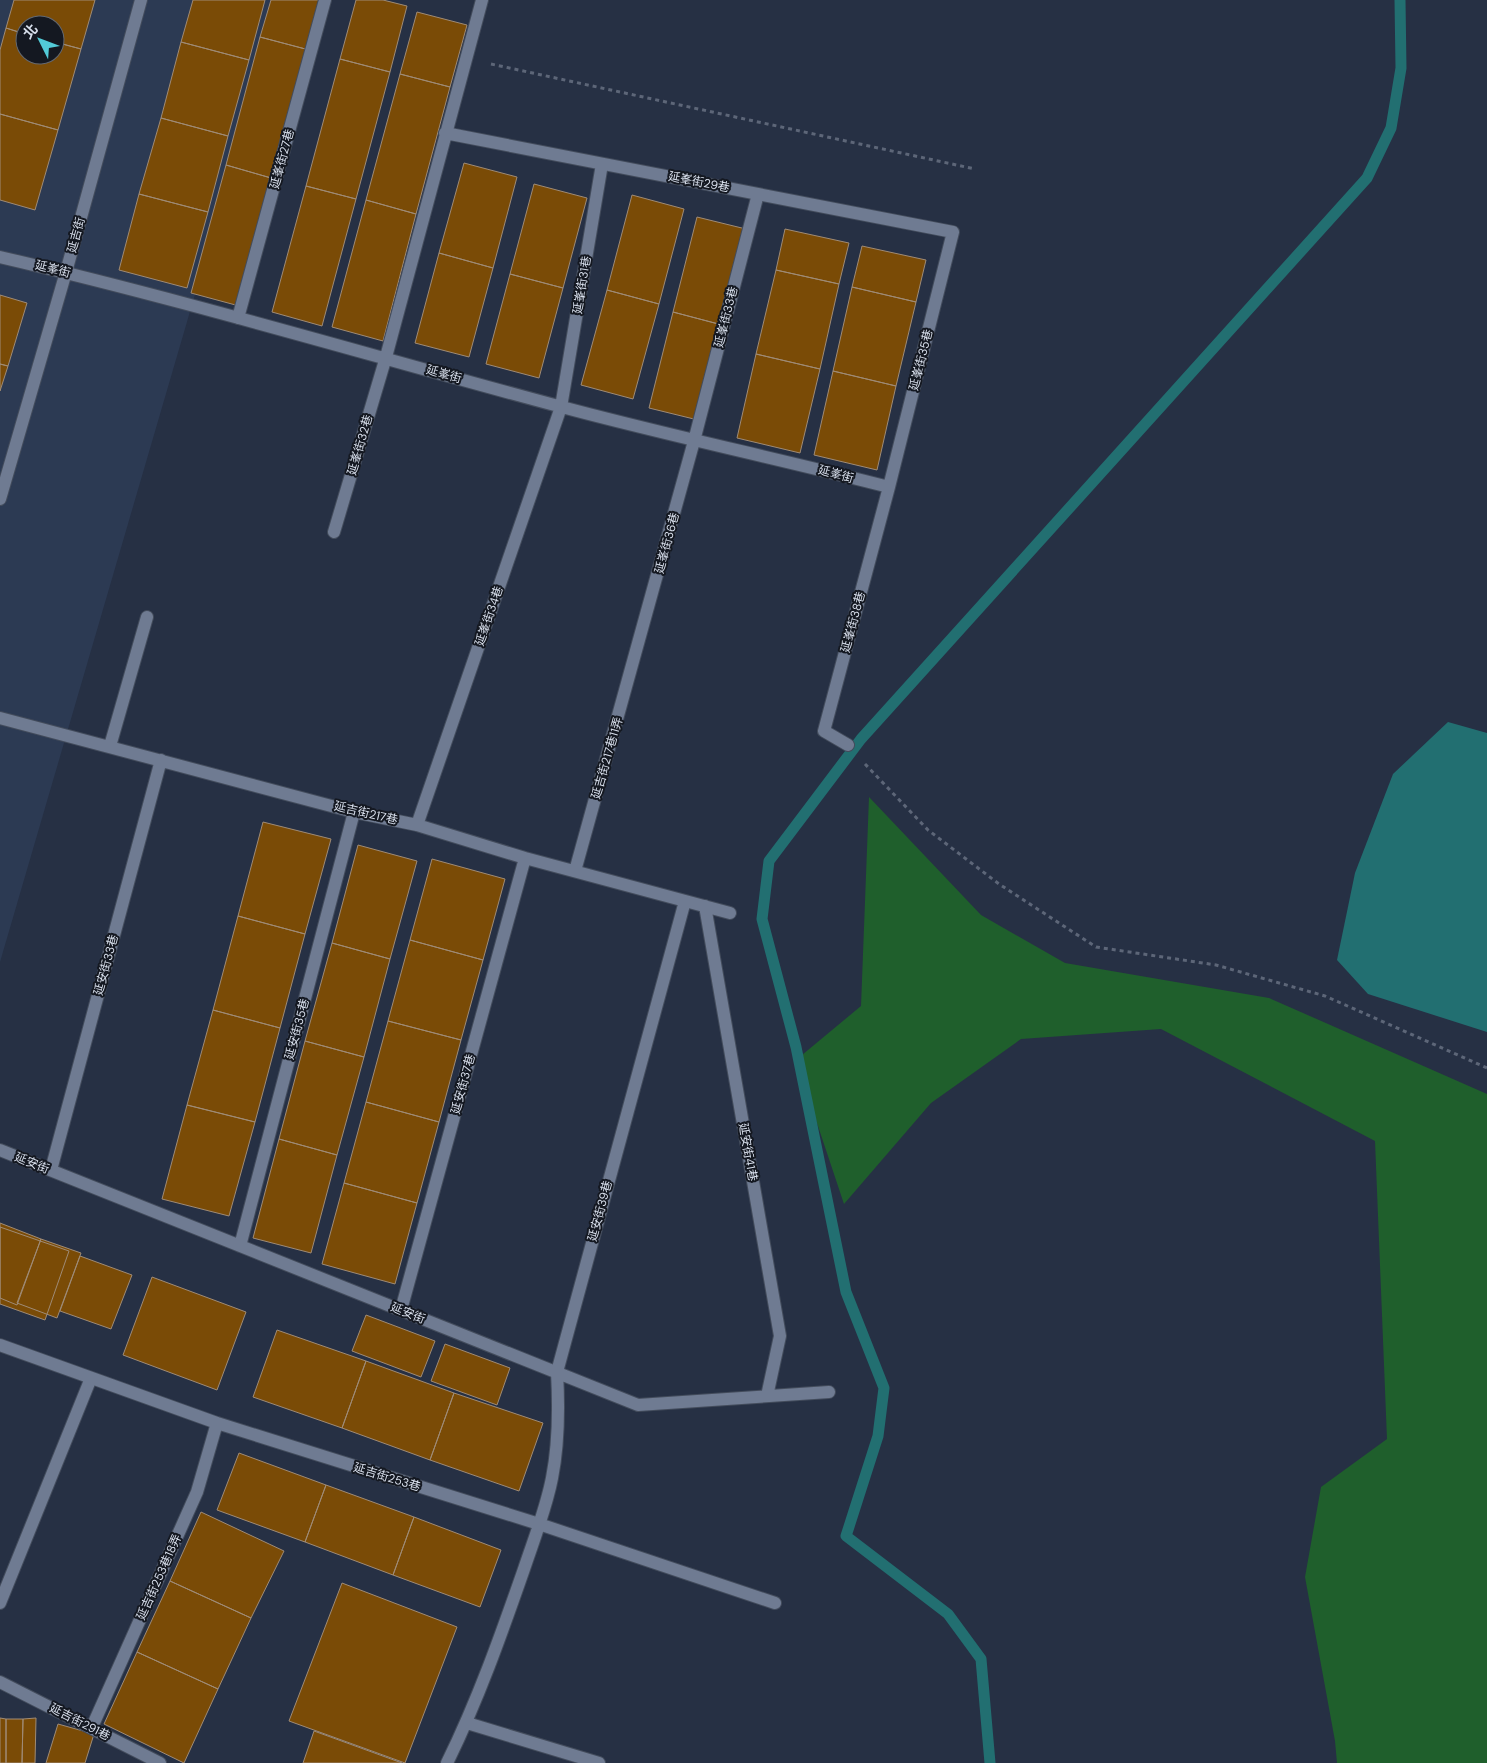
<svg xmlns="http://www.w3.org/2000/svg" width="1487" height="1763" font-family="'DM Sans','Noto Sans TC',sans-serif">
  <rect width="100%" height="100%" fill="#263044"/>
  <path fill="#2c3a53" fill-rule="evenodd" d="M 0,0 L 281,0 L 0,962 ZM 25,25 L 55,25 L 55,55 L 25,55 Z"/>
  <path fill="#1f5f2c" d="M 869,797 L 981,915 L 1065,963 L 1269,998 L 1487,1094 L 1487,1763 L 1337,1763 L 1335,1741 L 1305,1577 L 1321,1487 L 1387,1439 L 1375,1141 L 1161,1029 L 1021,1039 L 931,1103 L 844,1204 L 796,1060 L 861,1006 Z"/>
  <path fill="#226f71" d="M 1448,722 L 1487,733 L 1487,1032 L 1368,994 L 1337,960 L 1355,873 L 1393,774 Z"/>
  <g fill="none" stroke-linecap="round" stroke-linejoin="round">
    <path stroke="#226f71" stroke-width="11" d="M 990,1763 L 981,1659 L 948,1614 L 846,1536 L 878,1436 L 884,1388 L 846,1292 L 796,1047 L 762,919 L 769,861 L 861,739 L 1367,178 L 1391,128 L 1401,68 L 1400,0"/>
  </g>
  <path fill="#7a4b06" stroke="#9f8b76" d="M 14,0 L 95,0 L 81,49 L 55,42 L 55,25 L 25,25 L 25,34 L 6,28 Z
    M 193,0 L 265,0 L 249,60 L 181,42 Z
    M 271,0 L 327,0 L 313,51 L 260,37 Z
    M 356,0 L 383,0 L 407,6 L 390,72 L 340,59 Z
    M 417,12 L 467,25 L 450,87 L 400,74 Z
    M 6,28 L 25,34 L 25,55 L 55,55 L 55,42 L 81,49 L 58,130 L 0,114 L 0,50 Z
    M 260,37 L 313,51 L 278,180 L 226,165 Z
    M 181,42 L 249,60 L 228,136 L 161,118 Z
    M 340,59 L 390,72 L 356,199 L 306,186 Z
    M 400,74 L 450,87 L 416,214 L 366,200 Z
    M 0,114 L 58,130 L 35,210 L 0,200 Z
    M 161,118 L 228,136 L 208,212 L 139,194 Z
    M 464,163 L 517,177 L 493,268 L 439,253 Z
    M 226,165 L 278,180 L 243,307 L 191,293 Z
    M 534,184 L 587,198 L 563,288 L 510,274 Z
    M 306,186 L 356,199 L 322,326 L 272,312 Z
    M 139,194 L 208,212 L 187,288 L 119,270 Z
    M 632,195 L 684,209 L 659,304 L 607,290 Z
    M 366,200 L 416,214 L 383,341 L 332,327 Z
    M 697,217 L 750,230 L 726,326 L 673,312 Z
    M 785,229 L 849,243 L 839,284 L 776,270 Z
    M 862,246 L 926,260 L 916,302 L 852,287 Z
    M 439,253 L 493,268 L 469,357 L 415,343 Z
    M 776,270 L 839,284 L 820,369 L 756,354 Z
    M 510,274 L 563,288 L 539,378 L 486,364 Z
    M 852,287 L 916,302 L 896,386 L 833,371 Z
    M 607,290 L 659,304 L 633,399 L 581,385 Z
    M 0,295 L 27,303 L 8,366 L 0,364 Z
    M 673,312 L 726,326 L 702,421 L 649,408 Z
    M 756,354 L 820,369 L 800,453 L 737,438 Z
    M 0,364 L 8,366 L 0,391 Z
    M 833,371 L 896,386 L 877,470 L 814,455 Z
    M 263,822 L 331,839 L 305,934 L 238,916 Z
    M 358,845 L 417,861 L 390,959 L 332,943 Z
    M 432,859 L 505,879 L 483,960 L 410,940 Z
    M 238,916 L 305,934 L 280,1028 L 213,1010 Z
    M 410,940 L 483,960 L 461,1040 L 388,1021 Z
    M 332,943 L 390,959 L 364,1057 L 305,1041 Z
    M 213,1010 L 280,1028 L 255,1122 L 187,1105 Z
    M 388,1021 L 461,1040 L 439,1122 L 366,1102 Z
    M 305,1041 L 364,1057 L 337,1155 L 279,1139 Z
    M 366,1102 L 439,1122 L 417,1203 L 344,1183 Z
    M 187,1105 L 255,1122 L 229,1216 L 162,1199 Z
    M 279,1139 L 337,1155 L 311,1253 L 253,1238 Z
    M 344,1183 L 417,1203 L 395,1284 L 322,1264 Z
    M 0,1223 L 41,1239 L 17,1305 L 0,1298 Z
    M 0,1227 L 69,1251 L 45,1320 L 0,1304 Z
    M 41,1239 L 81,1253 L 57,1318 L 17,1303 Z
    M 80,1256 L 132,1275 L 111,1329 L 60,1311 Z
    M 152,1277 L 246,1312 L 217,1390 L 123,1355 Z
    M 366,1315 L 435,1341 L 421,1377 L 352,1351 Z
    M 277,1330 L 366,1361 L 342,1428 L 253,1397 Z
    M 445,1344 L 510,1368 L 497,1405 L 431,1381 Z
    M 366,1361 L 454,1393 L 430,1460 L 342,1428 Z
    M 454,1393 L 543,1423 L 519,1491 L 430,1460 Z
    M 239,1453 L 326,1485 L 305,1542 L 217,1510 Z
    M 326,1485 L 414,1517 L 393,1575 L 305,1542 Z
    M 201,1512 L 284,1551 L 251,1618 L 170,1581 Z
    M 414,1517 L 501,1550 L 480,1607 L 393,1575 Z
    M 170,1581 L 251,1618 L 218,1689 L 137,1652 Z
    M 342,1583 L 457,1627 L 405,1763 L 289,1721 Z
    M 137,1652 L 218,1689 L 184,1763 L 104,1724 Z
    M 0,1718 L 6,1719 L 6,1763 L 0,1763 Z
    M 36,1718 L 35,1763 L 22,1763 L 23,1719 Z
    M 6,1719 L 23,1719 L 22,1763 L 6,1763 Z
    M 58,1724 L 94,1734 L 85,1763 L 46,1763 Z
    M 314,1731 L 402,1763 L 303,1763 Z"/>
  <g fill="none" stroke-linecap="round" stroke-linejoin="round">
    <g stroke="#434c5c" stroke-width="14">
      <path id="minor" d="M 445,133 L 953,232 L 889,487 L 824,731 L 848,745
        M 0,257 C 189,301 375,357 562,407 C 670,436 780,459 889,487
        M 238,318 L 325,0
        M 0,499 L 66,272 L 141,0
        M 334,532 L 386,357 L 482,0
        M 0,718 L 354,812 L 417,825 L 525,858 L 730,913
        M 110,746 L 147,617
        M 417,825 L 561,407 L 602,164
        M 575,871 L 694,441 L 758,194
        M 705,906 L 780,1336 L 767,1396
        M 0,1150 L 638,1405 L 829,1392
        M 51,1170 L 161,760
        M 240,1246 L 354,812
        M 401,1310 L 525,858
        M 0,1345 L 217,1423 L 539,1524 L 775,1603
        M 0,1603 L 91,1378
        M 0,1682 L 160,1763
        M 467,1723 L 599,1763
        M 92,1727 L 197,1492 L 217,1423
        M 447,1763 C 478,1700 501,1635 524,1569 C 534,1539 546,1509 552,1478 C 559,1443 559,1408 557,1372 L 685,901"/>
    </g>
    <path stroke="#5d6678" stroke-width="3" stroke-dasharray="4 4" stroke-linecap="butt" d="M 491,64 L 975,169
      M 865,764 L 928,830 L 999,884 L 1096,947 L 1216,965 L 1325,996 L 1487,1068"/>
    <use href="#minor" stroke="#6f7b92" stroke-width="12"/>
  </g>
  <g text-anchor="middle" stroke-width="4" stroke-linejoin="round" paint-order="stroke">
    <g font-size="12" fill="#d8dfec" stroke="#141821">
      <text transform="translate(282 159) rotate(-75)" y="4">延峯街27巷</text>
      <text transform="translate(699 182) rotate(11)" y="4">延峯街29巷</text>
      <text transform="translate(76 235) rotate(-75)" y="4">延吉街</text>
      <text transform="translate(53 269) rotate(14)" y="4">延峯街</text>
      <text transform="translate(582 285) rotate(-81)" y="4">延峯街31巷</text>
      <text transform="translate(726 317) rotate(-76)" y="4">延峯街33巷</text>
      <text transform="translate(921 360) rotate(-76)" y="4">延峯街35巷</text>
      <text transform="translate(444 374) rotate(16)" y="4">延峯街</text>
      <text transform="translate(360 445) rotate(-74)" y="4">延峯街32巷</text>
      <text transform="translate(836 474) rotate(15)" y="4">延峯街</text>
      <text transform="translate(667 543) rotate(-75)" y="4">延峯街36巷</text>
      <text transform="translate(489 616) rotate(-71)" y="4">延峯街34巷</text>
      <text transform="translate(853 622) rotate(-75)" y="4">延峯街38巷</text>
      <text transform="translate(607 758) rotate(-74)" y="4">延吉街217巷11弄</text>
      <text transform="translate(366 813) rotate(13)" y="4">延吉街217巷</text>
      <text transform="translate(106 965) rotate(-75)" y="4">延安街33巷</text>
      <text transform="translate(297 1029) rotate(-75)" y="4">延安街35巷</text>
      <text transform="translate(463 1084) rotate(-75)" y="4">延安街37巷</text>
      <text transform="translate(748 1152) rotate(80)" y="4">延安街41巷</text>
      <text transform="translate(32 1163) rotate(22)" y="4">延安街</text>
      <text transform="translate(600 1211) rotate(-75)" y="4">延安街39巷</text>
      <text transform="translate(408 1313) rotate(22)" y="4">延安街</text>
      <text transform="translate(387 1477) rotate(17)" y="4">延吉街253巷</text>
      <text transform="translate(159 1577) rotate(-66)" y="4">延吉街253巷18弄</text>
      <text transform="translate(80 1722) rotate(27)" y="4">延吉街291巷</text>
    </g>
  </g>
  <g transform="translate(40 40) rotate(312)"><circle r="24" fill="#141821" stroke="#626872"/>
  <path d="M0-4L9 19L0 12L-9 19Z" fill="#52cbd8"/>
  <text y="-8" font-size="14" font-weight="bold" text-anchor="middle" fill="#d8dfec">北</text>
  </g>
</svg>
